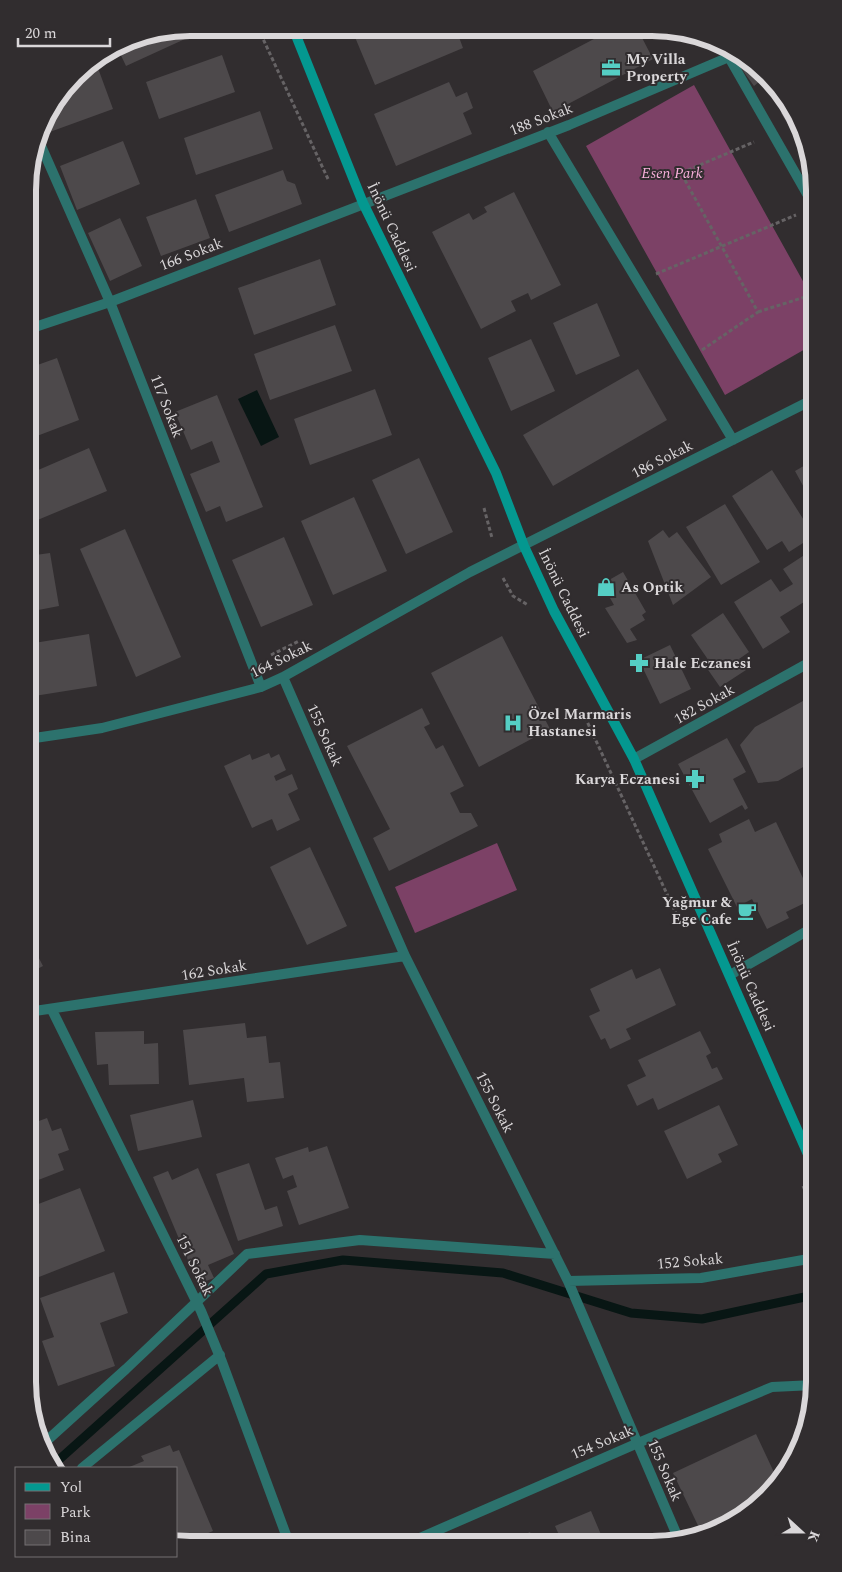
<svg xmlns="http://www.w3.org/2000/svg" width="842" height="1572" font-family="Spectral,serif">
  <rect width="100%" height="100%" fill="#312d2f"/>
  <path fill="#7c4166" d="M 694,85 L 814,301 L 814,344 L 725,395 L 586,146 Z
    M 497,843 L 517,890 L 415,933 L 395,887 Z"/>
  <path fill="#081614" d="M 257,390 L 279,437 L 261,446 L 238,399 Z"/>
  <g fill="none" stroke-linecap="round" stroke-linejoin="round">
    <path stroke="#081614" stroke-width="9" d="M 52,1466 L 266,1274 L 343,1260 L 503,1273 L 631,1313 L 702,1319 L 814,1295"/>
  </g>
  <path fill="#4d494b" d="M 190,28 L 209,28 L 126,66 L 117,47 L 128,40 Z
    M 355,29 L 456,29 L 463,48 L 375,85 L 352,30 Z
    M 611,30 L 638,30 L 653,59 L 553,112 L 533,71 Z
    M 731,54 L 759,68 L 765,77 L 754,86 Z
    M 222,55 L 235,92 L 159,119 L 146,82 Z
    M 95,60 L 113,109 L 47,133 L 43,123 L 44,118 L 83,68 Z
    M 449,82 L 456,97 L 467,92 L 473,108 L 463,113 L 472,134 L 396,166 L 374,114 Z
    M 787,109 L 803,134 L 796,138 L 781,113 Z
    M 260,111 L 273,149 L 196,175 L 184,138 Z
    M 123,141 L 140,184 L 77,210 L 60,166 Z
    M 283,170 L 287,181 L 295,184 L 302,204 L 229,232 L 215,195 Z
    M 514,192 L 561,285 L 531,300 L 528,293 L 511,301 L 516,311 L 481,329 L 432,232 L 469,213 L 473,220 L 487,212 L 484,207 Z
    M 196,199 L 210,238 L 161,256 L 146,217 Z
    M 120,218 L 142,266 L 110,281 L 88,233 Z
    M 320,259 L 336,305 L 254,335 L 238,288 Z
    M 597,303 L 620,356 L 576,375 L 553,323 Z
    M 335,325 L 352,371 L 270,400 L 254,354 Z
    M 531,339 L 555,391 L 511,411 L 488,358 Z
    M 57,358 L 79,420 L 29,439 L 29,368 Z
    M 638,369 L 667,420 L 553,486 L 523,435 Z
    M 375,389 L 392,435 L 310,465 L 294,419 Z
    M 217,395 L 263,507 L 226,522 L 220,506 L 206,512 L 190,474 L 220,462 L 212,441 L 191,450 L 175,412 Z
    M 89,448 L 107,491 L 28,524 L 29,474 Z
    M 419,458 L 453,532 L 406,554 L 372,480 Z
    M 814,460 L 814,506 L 795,471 Z
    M 772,470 L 814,536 L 789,552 L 782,541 L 767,550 L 732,496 Z
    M 354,497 L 387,571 L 333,595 L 301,521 Z
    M 725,504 L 760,562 L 721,585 L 686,527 Z
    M 125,529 L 181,657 L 136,677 L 80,549 Z
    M 663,530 L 669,538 L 677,532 L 711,577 L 673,605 L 648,541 Z
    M 284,537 L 313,605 L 261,627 L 232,560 Z
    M 809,552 L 814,560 L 814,619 L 804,602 L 780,617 L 790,632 L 763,649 L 734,602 L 771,579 L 780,592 L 793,584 L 783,569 Z
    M 50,553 L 59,606 L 28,612 L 28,556 Z
    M 623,572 L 646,612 L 642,615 L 645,620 L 630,629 L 637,640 L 627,643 L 605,608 L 614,605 L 602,584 Z
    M 723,613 L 749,652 L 739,659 L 746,670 L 720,687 L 704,664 L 709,661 L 691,635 Z
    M 89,634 L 97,686 L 28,697 L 28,644 Z
    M 502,636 L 550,729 L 479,767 L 431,673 Z
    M 670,645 L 691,689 L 660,704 L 639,660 Z
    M 814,695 L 814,761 L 778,781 L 758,783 L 740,745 L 755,727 Z
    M 422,708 L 430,724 L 424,727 L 436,749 L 443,745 L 464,786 L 450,793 L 460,813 L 471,813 L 478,826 L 389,871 L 373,838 L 390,829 L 347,746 Z
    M 727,738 L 746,772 L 733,779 L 748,808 L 745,810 L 742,805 L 710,823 L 678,764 Z
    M 269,753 L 271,758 L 279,754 L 286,770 L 274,776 L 276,781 L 292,774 L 298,789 L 288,794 L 300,820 L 277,831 L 272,819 L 252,828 L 224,766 L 250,754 L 252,760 Z
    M 749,819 L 755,832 L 776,822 L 813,899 L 786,912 L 789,918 L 767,929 L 752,899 L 737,907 L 708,849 L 722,842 L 719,834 Z
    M 310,847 L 347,926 L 307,945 L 270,867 Z
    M 28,937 L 43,966 L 28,974 Z
    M 660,968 L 676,1005 L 626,1029 L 631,1039 L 610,1049 L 605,1038 L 601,1040 L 589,1016 L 600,1011 L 590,989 L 632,969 L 636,979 Z
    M 245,1023 L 247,1038 L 266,1036 L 269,1063 L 280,1062 L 284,1098 L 247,1102 L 244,1078 L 189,1085 L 183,1030 Z
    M 144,1031 L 144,1044 L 158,1043 L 159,1084 L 109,1085 L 108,1064 L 97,1065 L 95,1032 Z
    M 700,1031 L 711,1053 L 706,1056 L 712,1069 L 717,1067 L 723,1079 L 658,1110 L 653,1098 L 637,1106 L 627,1085 L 646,1076 L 638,1060 Z
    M 28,1071 L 30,1090 L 28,1091 Z
    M 193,1100 L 202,1137 L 138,1151 L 130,1115 Z
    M 719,1105 L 738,1145 L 718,1154 L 722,1162 L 687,1179 L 664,1131 Z
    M 47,1118 L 52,1131 L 61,1128 L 69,1150 L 58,1154 L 64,1170 L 28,1184 L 28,1125 Z
    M 327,1146 L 349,1208 L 299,1225 L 287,1191 L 297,1187 L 293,1175 L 283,1179 L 275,1158 L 308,1147 L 309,1152 Z
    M 249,1163 L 265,1210 L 277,1206 L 283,1226 L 238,1241 L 216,1174 Z
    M 198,1168 L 234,1254 L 208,1265 L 214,1278 L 198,1284 L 153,1177 L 168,1171 L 172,1180 Z
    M 80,1188 L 105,1251 L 39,1277 L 28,1247 L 28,1208 Z
    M 114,1272 L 128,1313 L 100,1323 L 115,1366 L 58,1386 L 42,1341 L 54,1337 L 40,1298 Z
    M 756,1434 L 779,1483 L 751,1511 L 703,1536 L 673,1473 Z
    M 170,1445 L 173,1452 L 179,1450 L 213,1531 L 185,1543 L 176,1543 L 176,1468 L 127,1468 L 144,1461 L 141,1456 Z
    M 591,1511 L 605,1544 L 563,1544 L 555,1526 Z
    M 530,1532 L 535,1544 L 504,1544 Z"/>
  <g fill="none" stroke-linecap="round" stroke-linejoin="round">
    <path stroke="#666365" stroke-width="3" stroke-dasharray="4 2.5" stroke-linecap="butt" d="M 258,28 L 328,179
      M 656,274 L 796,215
      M 758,312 L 814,294
      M 702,350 L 758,312 L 681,173 L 754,142
      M 484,508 L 492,538
      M 503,578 L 513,596 L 528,605
      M 271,655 L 299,641
      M 585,717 L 679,920
      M 803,1186 L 814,1211"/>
    <path stroke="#2c726d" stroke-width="10" d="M 726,52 L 814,206
      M 548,132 L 733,440
      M 38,139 L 110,302 L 261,687
      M 29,329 L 110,302 L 569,125 L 729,57
      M 283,677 L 405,956 L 568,1281 L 679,1540
      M 28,739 L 102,728 L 261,687 L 283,677 L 470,572 L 814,399
      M 634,759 L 814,660
      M 730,975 L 814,927
      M 52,1010 L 201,1311 L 222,1362 L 289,1543
      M 28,1012 L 405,956
      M 568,1281 L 701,1278 L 814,1258
      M 42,1445 L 126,1369 L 247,1254 L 360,1240 L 555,1254
      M 82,1468 L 220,1355
      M 406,1544 L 638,1443 L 772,1387 L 814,1385"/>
    <path stroke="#049890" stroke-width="10" d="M 293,28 L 363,203 L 496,473 L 524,546 L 554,611 L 634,759 L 814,1168"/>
  </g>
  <defs>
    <g id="office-bare" transform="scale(1.5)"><path d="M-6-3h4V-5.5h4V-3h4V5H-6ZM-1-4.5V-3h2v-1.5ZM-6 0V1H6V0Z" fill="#55cec4" stroke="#312d2f" stroke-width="2.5" paint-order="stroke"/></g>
    <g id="shop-bare" transform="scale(1.5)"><path d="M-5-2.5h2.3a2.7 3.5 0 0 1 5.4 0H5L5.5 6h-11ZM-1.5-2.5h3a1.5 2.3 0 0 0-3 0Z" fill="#55cec4" stroke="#312d2f" stroke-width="2.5" paint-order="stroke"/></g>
    <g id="pharmacy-bare" transform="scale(1.5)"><path d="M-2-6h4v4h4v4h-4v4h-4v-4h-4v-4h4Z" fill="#55cec4" stroke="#312d2f" stroke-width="2.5" paint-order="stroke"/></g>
    <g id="hospital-bare" transform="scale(1.5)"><path d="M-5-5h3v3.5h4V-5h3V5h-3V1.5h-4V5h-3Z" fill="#55cec4" stroke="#312d2f" stroke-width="2.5" paint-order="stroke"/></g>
    <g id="cafe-bare" transform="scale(1.5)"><path d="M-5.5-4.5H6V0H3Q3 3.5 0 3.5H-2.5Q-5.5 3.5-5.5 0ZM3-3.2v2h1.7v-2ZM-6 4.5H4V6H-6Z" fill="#55cec4" stroke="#312d2f" stroke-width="2.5" paint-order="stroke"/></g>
  </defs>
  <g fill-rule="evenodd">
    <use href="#office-bare" x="611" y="68"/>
    <use href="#shop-bare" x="606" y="587"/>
    <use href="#pharmacy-bare" x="639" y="663"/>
    <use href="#hospital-bare" x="513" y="723"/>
    <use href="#pharmacy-bare" x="695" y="779"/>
    <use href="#cafe-bare" x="747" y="911"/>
  </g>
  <g text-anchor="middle" stroke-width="4" stroke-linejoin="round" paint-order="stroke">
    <g font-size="15" font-weight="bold" fill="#dad7d9" stroke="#312d2f" text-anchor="start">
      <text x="626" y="64">My Villa<tspan x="626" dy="17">Property</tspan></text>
      <text x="621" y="592">As Optik</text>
      <text x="654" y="668">Hale Eczanesi</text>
      <text x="528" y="719">Özel Marmaris<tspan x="528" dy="17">Hastanesi</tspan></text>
      <text x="680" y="784" text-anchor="end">Karya Eczanesi</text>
      <text x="732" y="907" text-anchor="end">Yağmur &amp;<tspan x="732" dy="17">Ege Cafe</tspan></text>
    </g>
    <g font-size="15" fill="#dad7d9" stroke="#312d2f">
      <text transform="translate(541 119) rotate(-21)" y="5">188 Sokak</text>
      <text transform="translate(392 227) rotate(65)" y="5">İnönü Caddesi</text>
      <text transform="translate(191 254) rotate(-21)" y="5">166 Sokak</text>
      <text transform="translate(167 406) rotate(69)" y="5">117 Sokak</text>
      <text transform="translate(662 459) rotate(-27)" y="5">186 Sokak</text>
      <text transform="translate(564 593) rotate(64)" y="5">İnönü Caddesi</text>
      <text transform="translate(281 659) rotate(-26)" y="5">164 Sokak</text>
      <text transform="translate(704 704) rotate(-29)" y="5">182 Sokak</text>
      <text transform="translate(325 735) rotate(66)" y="5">155 Sokak</text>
      <text transform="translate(214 970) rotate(-9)" y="5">162 Sokak</text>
      <text transform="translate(751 986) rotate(66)" y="5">İnönü Caddesi</text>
      <text transform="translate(495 1102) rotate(63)" y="5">155 Sokak</text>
      <text transform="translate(690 1261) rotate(-5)" y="5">152 Sokak</text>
      <text transform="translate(195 1265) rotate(64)" y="5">151 Sokak</text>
      <text transform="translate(602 1442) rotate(-23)" y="5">154 Sokak</text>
      <text transform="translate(665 1470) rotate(67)" y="5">155 Sokak</text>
    </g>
    <g font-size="15" font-style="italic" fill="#f9b0dc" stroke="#312d2f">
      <text x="672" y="178">Esen Park</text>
    </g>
  </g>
  <path d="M0 0H842V1572H0ZM190 36H652A154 154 0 0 1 806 190V1382A154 154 0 0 1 652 1536H190A154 154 0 0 1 36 1382V190A154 154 0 0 1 190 36Z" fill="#312d2f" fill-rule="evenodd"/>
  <path fill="none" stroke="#dad7d9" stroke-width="6" d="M190 36H652A154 154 0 0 1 806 190V1382A154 154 0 0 1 652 1536H190A154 154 0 0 1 36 1382V190A154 154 0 0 1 190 36Z"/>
  <rect x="15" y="1467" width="162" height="90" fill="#312d2f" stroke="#757173"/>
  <rect x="25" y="1483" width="25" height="8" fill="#049890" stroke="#757173"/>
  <text x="60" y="1492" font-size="15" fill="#dad7d9">Yol</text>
  <rect x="25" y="1504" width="25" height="15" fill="#7c4166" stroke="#757173"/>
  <text x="60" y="1517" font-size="15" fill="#dad7d9">Park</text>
  <rect x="25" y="1530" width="25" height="15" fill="#4d494b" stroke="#757173"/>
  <text x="60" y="1542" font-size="15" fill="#dad7d9">Bina</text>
  <g transform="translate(802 1532) rotate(111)" stroke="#312d2f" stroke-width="4" paint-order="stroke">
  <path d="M0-4L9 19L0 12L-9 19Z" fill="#dad7d9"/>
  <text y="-8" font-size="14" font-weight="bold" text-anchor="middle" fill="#dad7d9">K</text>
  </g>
  <path d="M18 38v8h92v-8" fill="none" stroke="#dad7d9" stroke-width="2.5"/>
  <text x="25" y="38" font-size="15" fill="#dad7d9" stroke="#312d2f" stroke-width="4" paint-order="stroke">20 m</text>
</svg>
